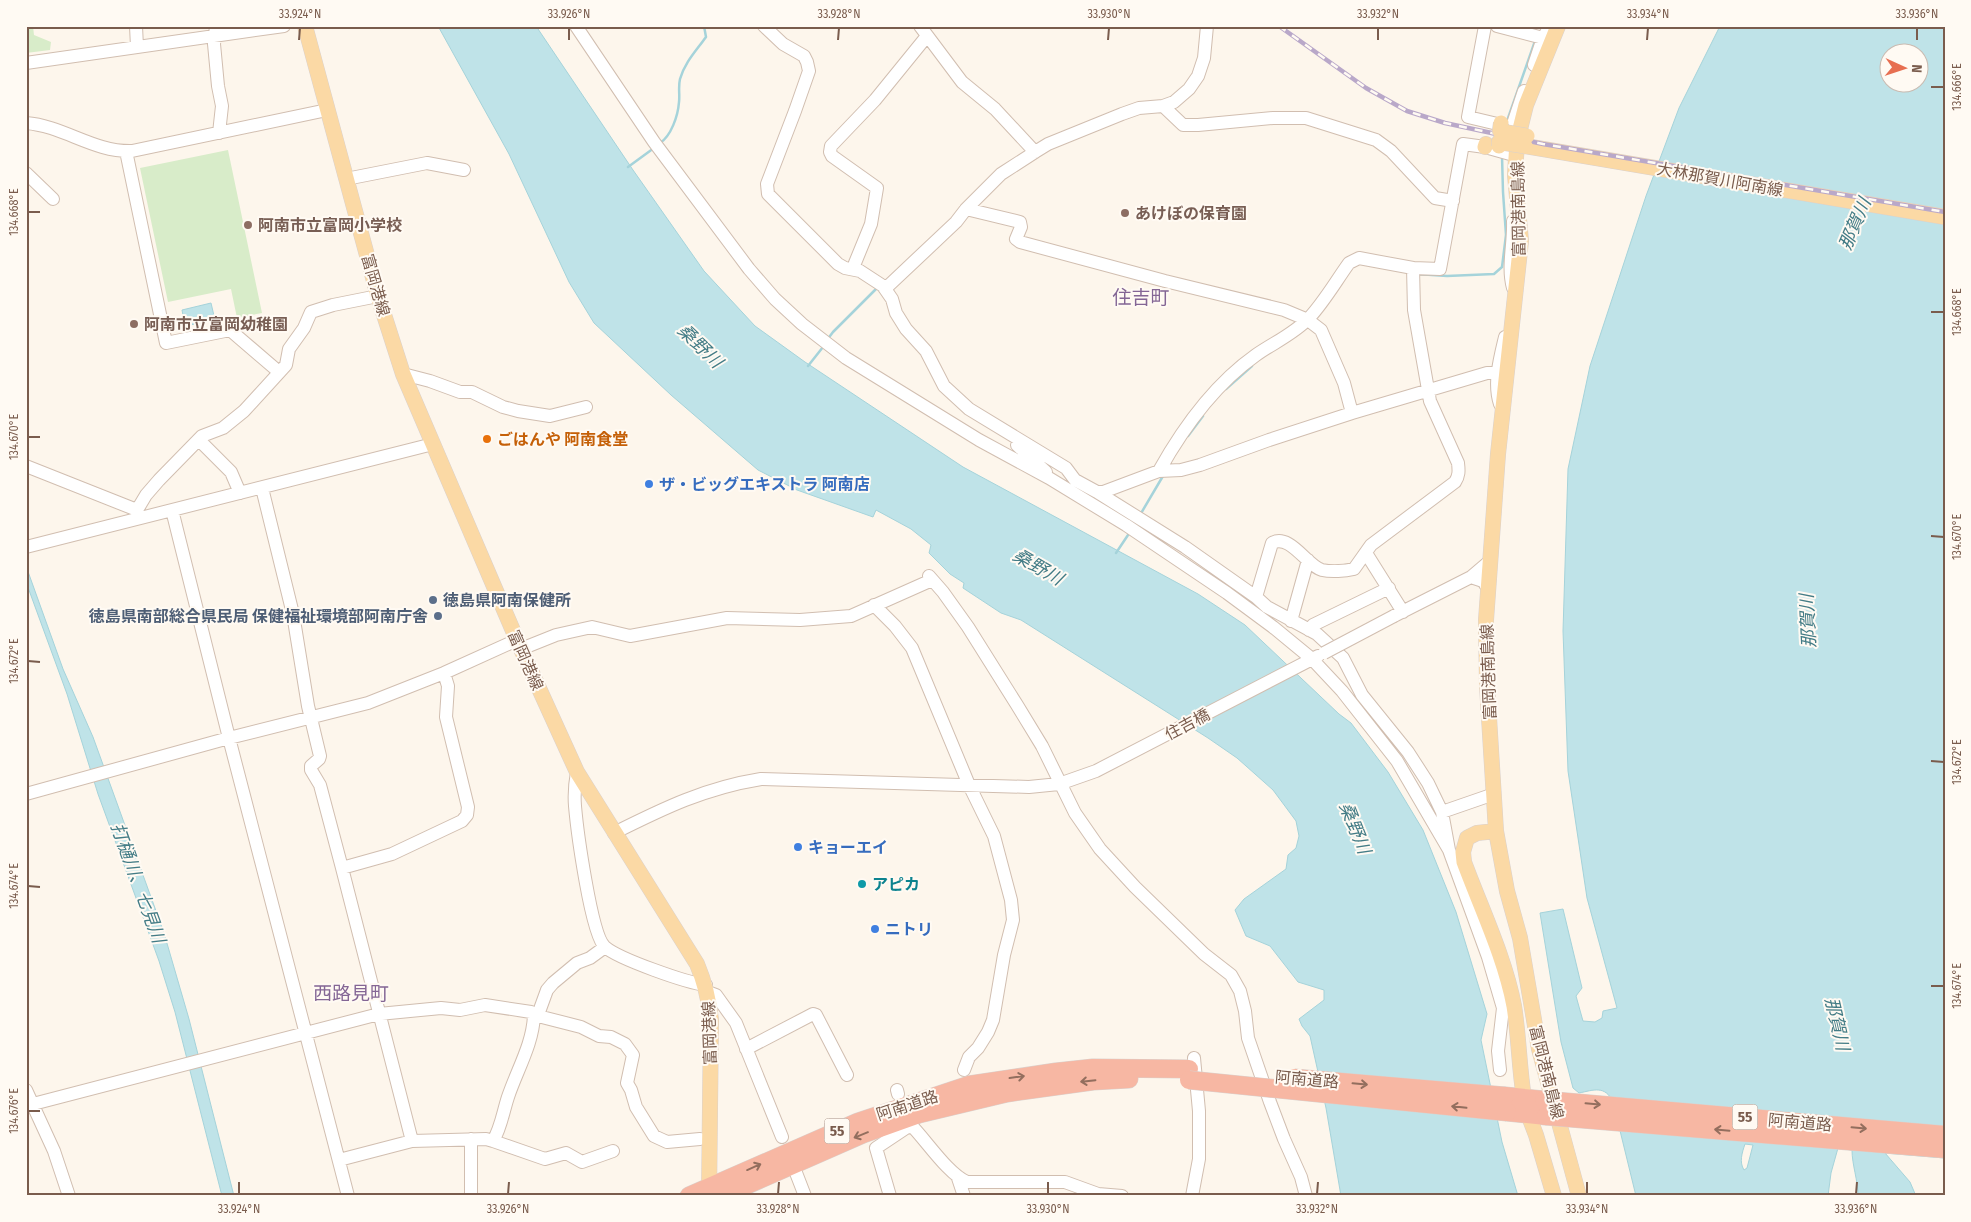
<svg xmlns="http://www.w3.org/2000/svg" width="1971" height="1222" font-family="'Fira Sans Condensed','Noto Sans JP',sans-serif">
  <rect width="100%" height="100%" fill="#fdf6ec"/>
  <path fill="#d8ecc9" d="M 26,26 L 33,26 L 34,35 L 51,42 L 50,50 L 26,53 Z
    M 228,150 L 262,313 L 237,318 L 231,289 L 168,302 L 140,168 Z"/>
  <path fill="#bfe3e8" stroke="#a5d3da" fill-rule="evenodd" d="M 438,26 L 536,26 L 633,170 L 704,271 L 755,326 L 805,362 L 963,467 L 1198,594 L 1245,625 L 1339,714 L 1351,723 L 1388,772 L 1423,830 L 1456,912 L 1487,1014 L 1481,1040 L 1502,1142 L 1518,1196 L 1341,1196 L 1326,1108 L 1310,1036 L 1302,1026 L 1299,1019 L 1324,1000 L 1324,990 L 1298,982 L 1270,946 L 1246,936 L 1235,910 L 1244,899 L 1286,869 L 1288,855 L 1296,848 L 1299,836 L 1296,821 L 1273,790 L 1237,758 L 1208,738 L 1021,620 L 1001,613 L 963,588 L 964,583 L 950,574 L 929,553 L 931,545 L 911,529 L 876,510 L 873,517 L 797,490 L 758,470 L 671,395 L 594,323 L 569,282 L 509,154 Z
    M 1720,26 L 1945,26 L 1945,1158 L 1885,1153 L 1910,1182 L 1916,1196 L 1858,1196 C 1858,1180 1852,1165 1852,1150 L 1838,1148 L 1831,1173 L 1828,1196 L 1636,1196 L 1613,1102 C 1605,1085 1594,1090 1579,1093 L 1573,1088 L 1561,1042 L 1540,913 L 1563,909 L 1582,988 L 1576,996 L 1583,1021 L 1595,1022 L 1602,1018 L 1603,1011 L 1617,1008 L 1587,898 L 1568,771 L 1563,631 L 1568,469 L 1590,366 L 1646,196 L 1679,108 ZM 1888,52 L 1918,52 L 1918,82 L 1888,82 ZM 1745,1144 L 1753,1145 L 1747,1168 L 1744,1170 C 1739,1162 1742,1153 1745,1144 Z
    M 211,303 L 215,320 L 185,326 L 182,310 Z
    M 26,566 L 63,669 L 93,737 L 164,933 L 189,1019 L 234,1196 L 222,1196 L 175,1012 L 159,961 L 98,794 L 67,694 L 26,582 Z"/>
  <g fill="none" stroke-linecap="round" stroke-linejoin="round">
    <path stroke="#a5d3da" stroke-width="2.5" d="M 1507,121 L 1535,41
      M 660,143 C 671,136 678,116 679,102 C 680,95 678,87 680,79 C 685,62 696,51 706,37 L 704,26
      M 628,167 L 654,148
      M 1417,274 L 1447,276 L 1494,274 L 1502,267 L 1506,235 L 1503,192 L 1502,156
      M 827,340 L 833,332 L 877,288
      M 808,366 L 823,347
      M 26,374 L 26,393
      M 1226,389 L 1252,366
      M 1188,436 L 1203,416
      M 1140,515 L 1163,476
      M 1116,553 L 1130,532"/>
    <g stroke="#d1beb0" stroke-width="14">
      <path id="minor" d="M 136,26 L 137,47
        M 216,26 L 214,44 L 218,86 L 222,106 L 219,133
        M 576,26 L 654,142 L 749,269 L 775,299 L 802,324 L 846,358 L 979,440 L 1049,478 L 1126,525 L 1227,593 L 1273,627 L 1312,659 L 1342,691 L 1397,761 L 1449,850
        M 764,26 L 783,44 L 804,56 L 807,62 L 809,71 L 795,111 L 767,184 L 768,194 L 838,264 L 845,268 L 860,271 L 883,286 L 892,299 L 896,313 L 906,329 L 926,351 L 944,386 L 969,409 L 1066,468 L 1075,480 L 1097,492 L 1103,492 L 1159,471 L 1181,470 L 1200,465 L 1269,440 L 1352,413 L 1487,373 L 1498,373
        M 920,26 L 962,82 L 995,109 L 1035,152
        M 1485,26 L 1468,117 L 1510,127
        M 1497,26 L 1543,38
        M 26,63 L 284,26
        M 1534,65 L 1543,38 L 1550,26
        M 1163,106 L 1183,125 L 1198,125 L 1273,118 L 1306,118 L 1376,140 L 1391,151 L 1435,198 L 1453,201
        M 26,123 C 64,126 93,152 132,151 L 327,110
        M 1511,142 L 1512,127 L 1524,91
        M 126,151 L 166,343 L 230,330 L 279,372
        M 26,173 L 53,199
        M 346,179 L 427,163 L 464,170
        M 966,209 L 1020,222 L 1021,227 L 1016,239 L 1020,242 L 1165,281 L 1284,310 L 1308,320 L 1321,330 L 1344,383 L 1352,413
        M 1413,268 L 1440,269 L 1463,144 L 1485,147 L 1510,154
        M 855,269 L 855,263 L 871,224 L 877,188 L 832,156 L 830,152 L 831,146 L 875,100 L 927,36
        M 1513,288 C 1507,266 1514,244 1513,221
        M 885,289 L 956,222 L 966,209 L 1001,174 L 1035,152 L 1048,144 L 1122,114 L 1139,108 L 1163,106 L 1174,102 L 1189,89 L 1198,76 L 1204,58 L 1207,26
        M 403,374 L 430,381 L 460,392 L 472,392 L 503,407 L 518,411 L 550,416 L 586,407
        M 1500,404 C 1493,383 1500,358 1505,337
        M 199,440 L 231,472 L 240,493
        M 1017,445 L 1046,472
        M 26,466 L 137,510 L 139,518
        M 1159,471 C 1183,428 1215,384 1256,355 C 1273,343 1294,334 1309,318 C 1324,302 1336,281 1349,263 L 1359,258 L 1413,268 L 1414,310 L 1430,401 L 1458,463 C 1459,471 1459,476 1455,482 L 1371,545 L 1354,569 C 1345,571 1331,572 1322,570 C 1307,566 1290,533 1272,543 L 1256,597
        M 262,488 L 293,614 L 308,706 L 320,756 L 319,759 L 311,766 L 311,770 L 320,785 L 342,868 L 392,854 L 462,821 L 467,815 L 468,807 L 446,717 L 448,686 L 444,673
        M 1097,492 L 1185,547 L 1256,597 L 1267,607 L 1317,634 L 1343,658 L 1362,695 L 1408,752 L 1428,783 L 1442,812 L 1449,850 L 1488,957 L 1503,1008 L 1498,1051 L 1500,1070
        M 137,510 L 146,495 L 159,480 L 202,436 L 223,428 L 244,411 L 286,365 L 289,349 L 304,328 L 311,312 L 333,305 L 378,296
        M 172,510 L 229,738 L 348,1196
        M 26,547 L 433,444
        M 1366,553 L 1403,612
        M 929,576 L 943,592 L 968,627 L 1017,705 L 1042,746 L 1075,813 L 1100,849 L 1135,887 L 1204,954 L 1231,975 L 1240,991 L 1245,1011 L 1248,1038 L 1270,1102 L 1284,1139 L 1301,1177 L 1306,1196
        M 1489,590 L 1483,581 L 1471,577 L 1491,560
        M 874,605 L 895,626 L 912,648 L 969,785 L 994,836 L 1011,900 L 1013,920 L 1004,955 L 993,1020 L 988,1032 L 978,1048 L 969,1057 L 964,1070
        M 1394,616 L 1471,577
        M 1291,621 L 1308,560
        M 1309,630 L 1313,625 L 1389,588
        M 521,649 L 556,635 L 592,627 L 630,636 L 727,618 L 800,620 L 851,616 L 932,580
        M 577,772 C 575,783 574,794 575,806 C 577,829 591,935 605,947 C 619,959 687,983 706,985
        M 26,794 L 229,738 L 368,703 L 444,673 L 517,640
        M 1442,812 L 1494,794
        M 614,833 C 664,808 705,788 761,779 L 1029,787 L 1059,784 L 1096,771 L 1318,656
        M 342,868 L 412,1141
        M 708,992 L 716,995 L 736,1023 L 782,1137
        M 746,1049 L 813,1014 L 816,1015 L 847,1075
        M 26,1090 L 54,1151 L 69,1196
        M 897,1090 L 898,1094
        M 33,1104 L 379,1014 L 441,1008 L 460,1010 L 485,1005 L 531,1012 L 534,1015 L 581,1027 L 599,1036 L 611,1037 L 625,1044 L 633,1055 L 627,1083 L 631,1090 L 636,1107 L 654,1136 L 667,1142 L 700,1139
        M 910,1124 C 926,1140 948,1174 967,1182 L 1065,1182 L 1098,1194 L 1122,1196
        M 471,1139 L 471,1196
        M 493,1141 L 545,1159 L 566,1153 L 582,1162 L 613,1151
        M 339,1160 L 412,1141 L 486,1139 L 493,1141 C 501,1128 503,1112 508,1097 C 517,1070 533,1044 534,1015 L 539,1012 L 547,990 L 553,983 L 577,963 L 590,958 L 605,947
        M 793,1165 L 805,1196
        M 958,1178 L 964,1196
        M 890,1196 L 876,1148 L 906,1128 L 912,1126
        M 1192,1196 L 1199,1159 L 1199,1111 L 1194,1058"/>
    </g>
    <g stroke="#dad1cd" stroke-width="16">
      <path id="major" d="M 305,26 L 378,296 L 403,374 L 517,640 L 577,772 L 697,964 C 705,983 709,999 711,1020 L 709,1196
        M 1558,26 L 1526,105 L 1517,141 L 1515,175 L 1521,241 L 1498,454 L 1486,620 L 1487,685 L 1496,831 L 1507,891 L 1520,938 L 1539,1049 L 1579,1196
        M 1525,146 L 1945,217
        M 1485,147 L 1486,144
        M 1496,831 L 1477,833 L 1467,838 L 1463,852 L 1464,862 C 1481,908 1505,958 1514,1006 C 1519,1037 1519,1067 1524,1098
        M 1528,1114 L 1536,1135 L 1554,1196"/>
    </g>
    <g stroke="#dad1cd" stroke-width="19">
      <path id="highway" d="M 1505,1096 L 1544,1100
        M 1507,1112 L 1546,1116
        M 689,1196 L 858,1122 L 969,1085 L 1056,1072 L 1093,1068 L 1189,1069
        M 722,1196 L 863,1134 L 919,1114 L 1007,1093 L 1093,1081 L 1129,1079"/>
    </g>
    <use href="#minor" stroke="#fff" stroke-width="12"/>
    <use href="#major" stroke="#fbd9a5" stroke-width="15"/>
    <use href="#highway" stroke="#f7b7a3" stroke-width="18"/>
    <g stroke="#b9a8c9" stroke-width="4.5">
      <path id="rail" d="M 1279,26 L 1366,88 L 1407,111 L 1445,123 L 1543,144 L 1945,212"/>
    </g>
    <use href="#rail" stroke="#fffaf3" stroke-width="2.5" stroke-dasharray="8" stroke-linecap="butt"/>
    <g stroke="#d1beb0" stroke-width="14" stroke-linecap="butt">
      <path id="minor-bridge" d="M 1324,653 L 1394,616"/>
    </g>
    <g stroke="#dad1cd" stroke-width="16" stroke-linecap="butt">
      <path id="major-bridge" d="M 1501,123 L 1500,131 L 1527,136
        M 1499,146 L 1499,142 L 1525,146"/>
    </g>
    <g stroke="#dad1cd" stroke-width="19" stroke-linecap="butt">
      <path id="highway-bridge" d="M 1294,1078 L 1505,1096
        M 1189,1080 L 1507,1112
        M 1544,1100 L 1945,1135
        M 1546,1116 L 1945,1149"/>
    </g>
    <use href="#minor-bridge" stroke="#fff" stroke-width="12"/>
    <use href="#major-bridge" stroke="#fbd9a5" stroke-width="15"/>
    <use href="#highway-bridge" stroke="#f7b7a3" stroke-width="18"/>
  </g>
  <defs><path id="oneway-shaft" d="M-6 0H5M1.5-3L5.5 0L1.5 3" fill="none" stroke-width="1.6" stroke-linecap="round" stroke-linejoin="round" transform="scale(1.25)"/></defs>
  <g stroke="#936e5e">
    <use href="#oneway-shaft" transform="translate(1017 1077) rotate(-8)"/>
    <use href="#oneway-shaft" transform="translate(1088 1081) rotate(174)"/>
    <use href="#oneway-shaft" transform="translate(1360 1084) rotate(5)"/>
    <use href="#oneway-shaft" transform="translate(1593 1104) rotate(5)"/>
    <use href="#oneway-shaft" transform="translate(1459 1107) rotate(-174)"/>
    <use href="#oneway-shaft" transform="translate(1859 1128) rotate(5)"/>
    <use href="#oneway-shaft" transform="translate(1722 1130) rotate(-175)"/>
    <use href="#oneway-shaft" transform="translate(861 1135) rotate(158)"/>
    <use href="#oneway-shaft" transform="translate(754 1167) rotate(-24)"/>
  </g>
  <path fill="none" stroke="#7a5c4d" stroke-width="2" d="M 299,40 L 300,28M 569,40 L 569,28M 838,40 L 839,28M 1108,40 L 1109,28M 1378,40 L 1378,28M 1647,40 L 1648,28M 1917,40 L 1917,28M 1931,87 L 1944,87M 28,212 L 40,212M 1931,312 L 1944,312M 28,437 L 40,437M 1931,536 L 1944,537M 28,661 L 40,662M 1931,761 L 1944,762M 28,886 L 40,887M 1931,986 L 1944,986M 28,1111 L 40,1111M 239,1194 L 239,1182M 508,1194 L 509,1182M 778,1194 L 779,1182M 1048,1194 L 1048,1182M 1317,1194 L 1318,1182M 1587,1194 L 1587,1182M 1856,1194 L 1857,1182"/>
  <g fill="#8d6e63" stroke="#fffaf3" stroke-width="2">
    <circle cx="1125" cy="213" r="5"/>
    <circle cx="248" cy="225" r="5"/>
    <circle cx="134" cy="324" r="5"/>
  </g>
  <circle fill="#e8710a" stroke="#fffaf3" stroke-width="2" cx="487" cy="439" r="5"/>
  <g fill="#3f7fe0" stroke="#fffaf3" stroke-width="2">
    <circle cx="649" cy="484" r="5"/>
    <circle cx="798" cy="847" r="5"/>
    <circle cx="875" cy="929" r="5"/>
  </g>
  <g fill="#5c6f8a" stroke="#fffaf3" stroke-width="2">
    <circle cx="433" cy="600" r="5"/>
    <circle cx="438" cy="616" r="5"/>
  </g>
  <circle fill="#0f9aa8" stroke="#fffaf3" stroke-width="2" cx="862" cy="884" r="5"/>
  <g text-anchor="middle" stroke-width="4" stroke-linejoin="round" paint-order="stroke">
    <g fill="#fffaf3" stroke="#a28b7f" stroke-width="1">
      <rect x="1732.5" y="1104.5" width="25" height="25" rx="4"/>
      <rect x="824.5" y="1118.5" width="25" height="25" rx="4"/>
    </g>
    <g font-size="15" font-weight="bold" fill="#7a5c4d">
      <text x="1745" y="1122">55</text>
      <text x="837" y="1136">55</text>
    </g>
    <g font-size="16" fill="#7a5c4d" stroke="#fffaf3">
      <text transform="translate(1720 179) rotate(10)" y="6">大林那賀川阿南線</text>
      <text transform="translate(1518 209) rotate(-91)" y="6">富岡港南島線</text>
      <text transform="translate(376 285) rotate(74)" y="6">富岡港線</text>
      <text transform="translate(526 660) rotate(66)" y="6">富岡港線</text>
      <text transform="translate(1488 672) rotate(-92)" y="6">富岡港南島線</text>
      <text transform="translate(1187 724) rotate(-28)" y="6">住吉橋</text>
      <text transform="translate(709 1033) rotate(-92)" y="6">富岡港線</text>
      <text transform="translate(1547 1072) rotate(76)" y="6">富岡港南島線</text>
      <text transform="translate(1307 1079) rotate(5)" y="6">阿南道路</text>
      <text transform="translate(907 1105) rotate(-18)" y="6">阿南道路</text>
      <text transform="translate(1800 1122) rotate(5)" y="6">阿南道路</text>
    </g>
    <g font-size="16" font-weight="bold" fill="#785e54" stroke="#fffaf3" text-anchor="start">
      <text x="1135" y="219">あけぼの保育園</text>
      <text x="258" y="231">阿南市立富岡小学校</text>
      <text x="144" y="330">阿南市立富岡幼稚園</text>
    </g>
    <g font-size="16" font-weight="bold" fill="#c56008" stroke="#fffaf3" text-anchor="start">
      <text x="497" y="445">ごはんや 阿南食堂</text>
    </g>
    <g font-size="16" font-weight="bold" fill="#366cbe" stroke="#fffaf3" text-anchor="start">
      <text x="659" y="490">ザ・ビッグエキストラ 阿南店</text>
      <text x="808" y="853">キョーエイ</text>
      <text x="885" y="935">ニトリ</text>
    </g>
    <g font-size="16" font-weight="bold" fill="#4e5e75" stroke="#fffaf3" text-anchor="start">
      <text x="443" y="606">徳島県阿南保健所</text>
      <text x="428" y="622" text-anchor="end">徳島県南部総合県民局 保健福祉環境部阿南庁舎</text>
    </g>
    <g font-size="16" font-weight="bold" fill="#0d838f" stroke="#fffaf3" text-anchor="start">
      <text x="872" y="890">アピカ</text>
    </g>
    <g font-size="18" font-style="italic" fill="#437c86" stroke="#fffaf3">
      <text transform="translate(1855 224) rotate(-67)" y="6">那賀川</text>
      <text transform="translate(700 346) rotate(44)" y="6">桑野川</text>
      <text transform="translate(1038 567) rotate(30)" y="6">桑野川</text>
      <text transform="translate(1808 621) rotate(-93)" y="6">那賀川</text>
      <text transform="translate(1355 828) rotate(68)" y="6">桑野川</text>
      <text transform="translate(138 883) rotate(70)" y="6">打樋川、七見川</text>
      <text transform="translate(1837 1024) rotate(77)" y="6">那賀川</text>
    </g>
    <g font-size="19" fill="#846695" stroke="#fffaf3">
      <text x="1141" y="304">住吉町</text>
      <text x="351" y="1000">西路見町</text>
    </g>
  </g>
  <rect width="1971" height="1222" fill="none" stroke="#fffaf3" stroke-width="55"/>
  <g transform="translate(1904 68) rotate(93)"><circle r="24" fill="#fffaf3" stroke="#cabbb1"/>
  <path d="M0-4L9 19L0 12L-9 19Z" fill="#e76f51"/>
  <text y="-8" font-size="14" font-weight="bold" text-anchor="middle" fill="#7a5c4d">N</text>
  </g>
  <rect x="28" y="28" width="1916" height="1166" fill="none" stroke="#7a5c4d" stroke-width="2"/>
  <g font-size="12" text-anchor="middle" fill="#7a5c4d">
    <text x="300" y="18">33.924°N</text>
    <text x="569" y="18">33.926°N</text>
    <text x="839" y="18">33.928°N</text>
    <text x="1109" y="18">33.930°N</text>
    <text x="1378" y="18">33.932°N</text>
    <text x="1648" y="18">33.934°N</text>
    <text x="1917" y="18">33.936°N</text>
    <text transform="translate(1957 87) rotate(-90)" y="4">134.666°E</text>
    <text transform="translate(14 212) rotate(-90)" y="4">134.668°E</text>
    <text transform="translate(1957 312) rotate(-90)" y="4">134.668°E</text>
    <text transform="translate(14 437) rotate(-90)" y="4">134.670°E</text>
    <text transform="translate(1957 537) rotate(-90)" y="4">134.670°E</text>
    <text transform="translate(14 661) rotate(-90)" y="4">134.672°E</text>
    <text transform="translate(1957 762) rotate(-90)" y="4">134.672°E</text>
    <text transform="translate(14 886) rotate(-90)" y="4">134.674°E</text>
    <text transform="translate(1957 986) rotate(-90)" y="4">134.674°E</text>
    <text transform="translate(14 1111) rotate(-90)" y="4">134.676°E</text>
    <text x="239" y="1213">33.924°N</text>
    <text x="508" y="1213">33.926°N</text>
    <text x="778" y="1213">33.928°N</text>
    <text x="1048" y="1213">33.930°N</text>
    <text x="1317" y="1213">33.932°N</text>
    <text x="1587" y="1213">33.934°N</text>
    <text x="1856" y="1213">33.936°N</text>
  </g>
</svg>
